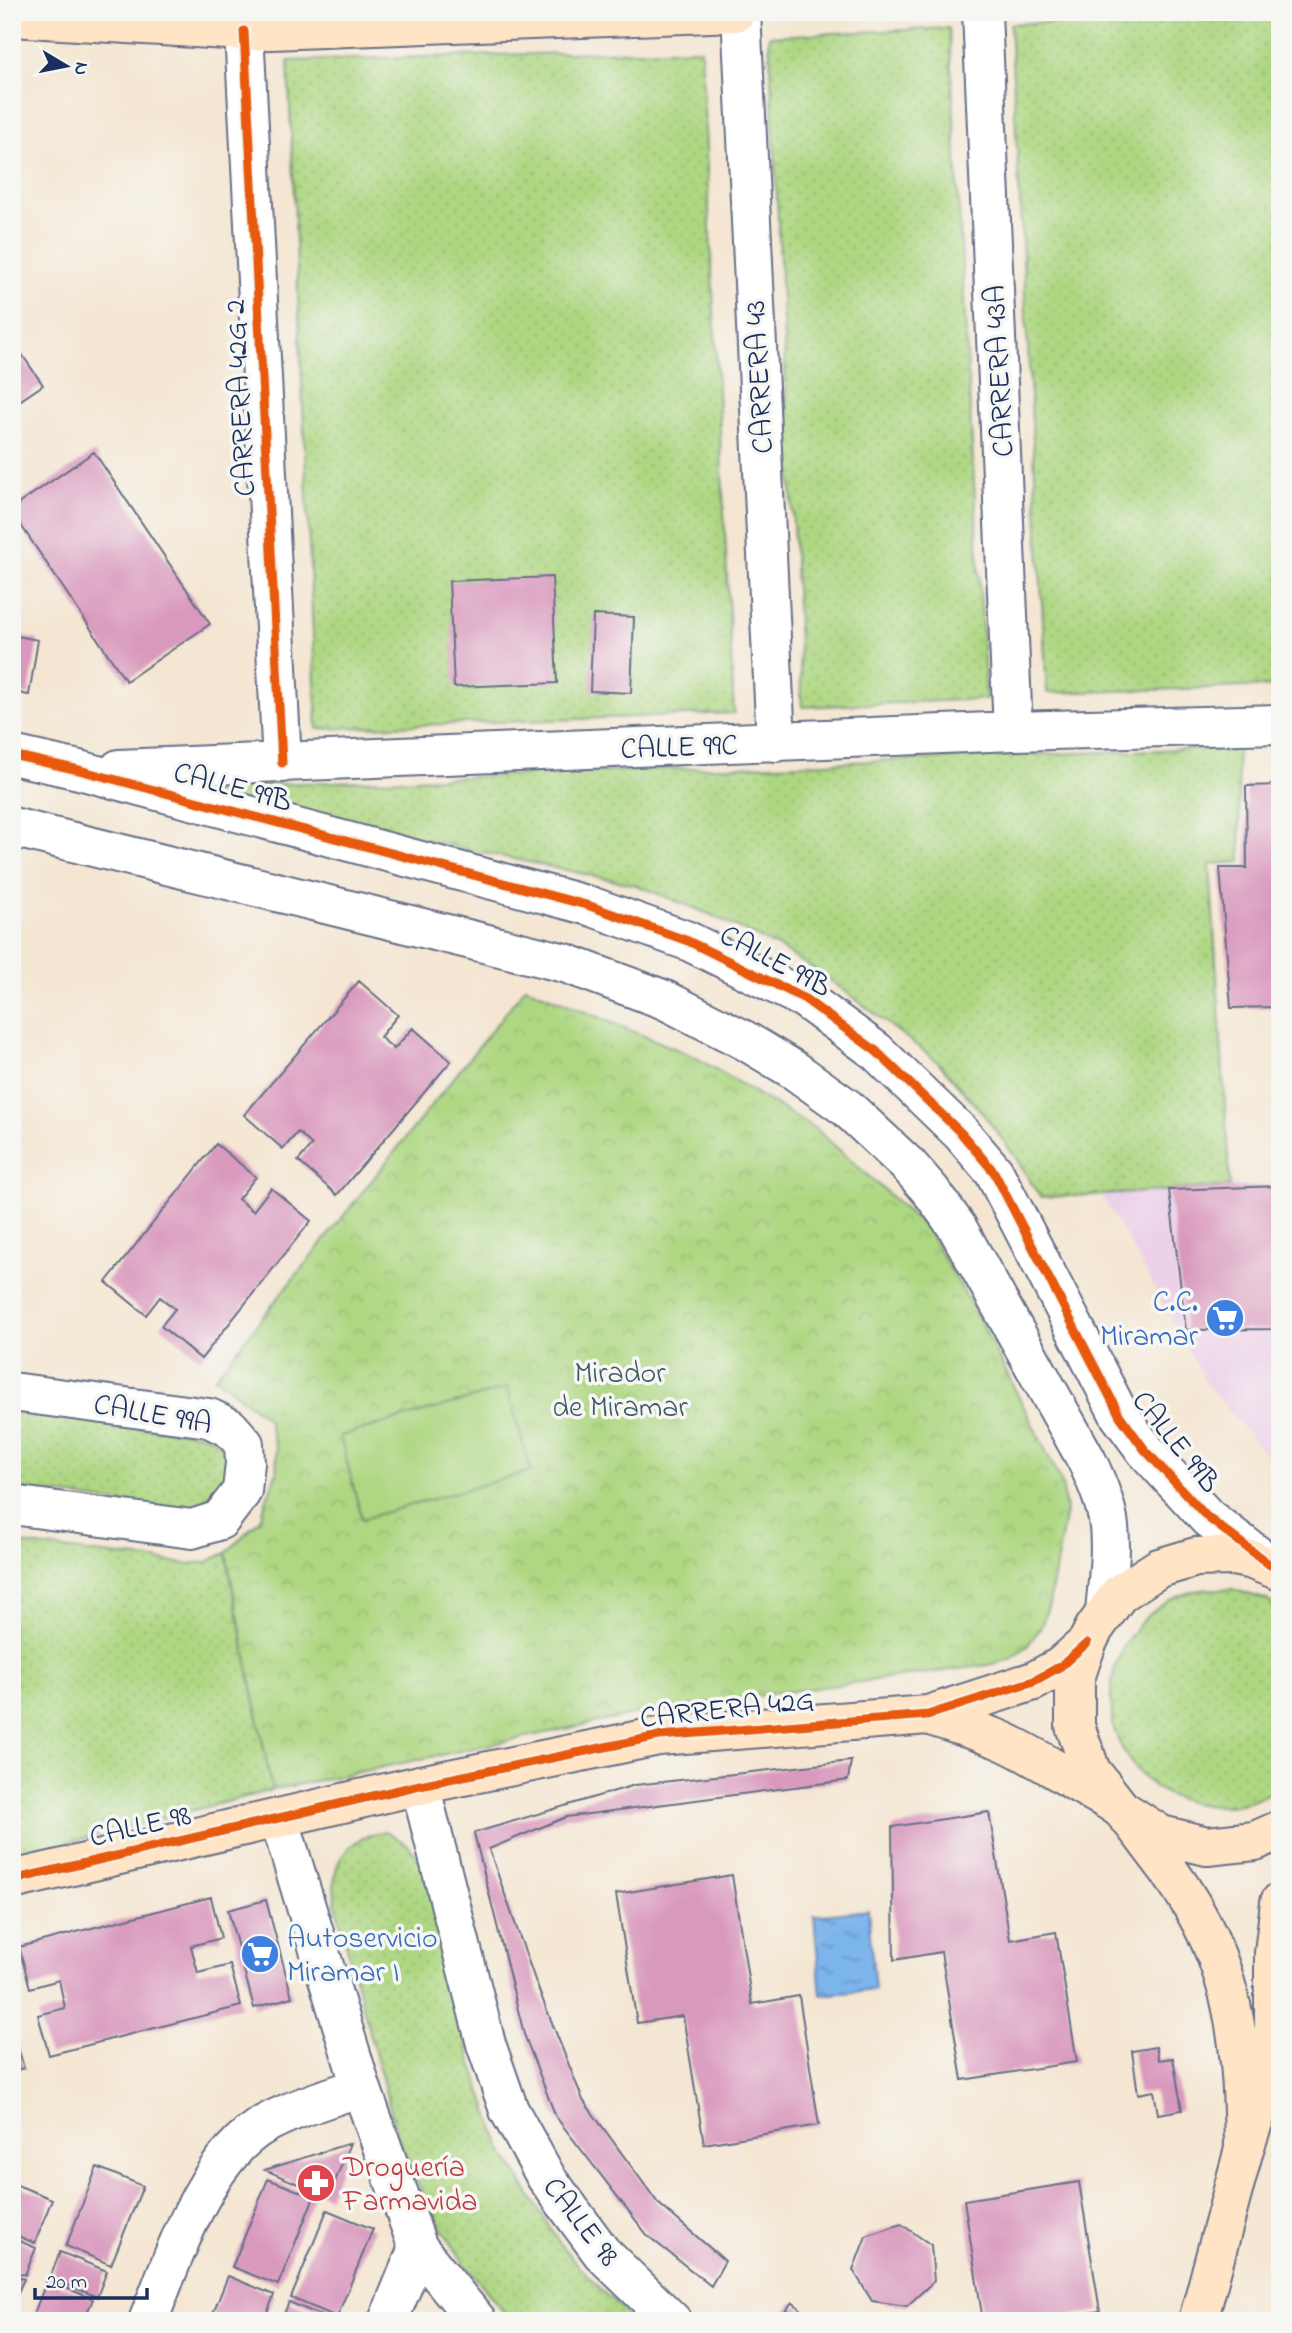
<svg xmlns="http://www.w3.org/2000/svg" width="1292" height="2333" font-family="'Indie Flower',sans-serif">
  <defs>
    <pattern id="grass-dots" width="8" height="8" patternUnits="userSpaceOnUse" patternTransform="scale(1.75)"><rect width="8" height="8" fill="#aed782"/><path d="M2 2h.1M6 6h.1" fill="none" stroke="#95b973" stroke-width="1.8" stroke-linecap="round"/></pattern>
    <pattern id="park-crowns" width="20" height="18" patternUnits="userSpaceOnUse" patternTransform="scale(1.75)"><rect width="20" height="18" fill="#aed782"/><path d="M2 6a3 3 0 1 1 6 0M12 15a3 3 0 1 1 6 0" fill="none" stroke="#95b973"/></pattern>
    <pattern id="water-ripples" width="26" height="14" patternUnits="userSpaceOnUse" patternTransform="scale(1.75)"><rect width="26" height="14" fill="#7cb4ec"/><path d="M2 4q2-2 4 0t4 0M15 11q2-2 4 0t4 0" fill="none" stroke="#6593c2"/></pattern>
  </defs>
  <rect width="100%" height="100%" fill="#f6f6f2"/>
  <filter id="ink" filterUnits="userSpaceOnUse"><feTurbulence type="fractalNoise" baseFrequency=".0143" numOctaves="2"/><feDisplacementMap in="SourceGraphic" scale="14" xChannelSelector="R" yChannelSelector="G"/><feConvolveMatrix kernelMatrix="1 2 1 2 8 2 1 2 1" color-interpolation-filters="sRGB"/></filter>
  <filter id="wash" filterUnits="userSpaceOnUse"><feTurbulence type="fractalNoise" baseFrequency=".00686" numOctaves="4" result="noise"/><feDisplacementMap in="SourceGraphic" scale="28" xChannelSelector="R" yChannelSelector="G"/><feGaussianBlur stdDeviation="1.57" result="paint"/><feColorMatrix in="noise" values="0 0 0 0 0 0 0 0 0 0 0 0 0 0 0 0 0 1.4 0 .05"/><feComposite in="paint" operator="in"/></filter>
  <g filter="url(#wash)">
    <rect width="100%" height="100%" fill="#f4e6d2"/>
    <path fill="#ecd1e9" d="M 1280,1185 L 1280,1467 L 1267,1456 L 1207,1385 L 1135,1252 L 1101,1195 L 1230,1186 Z"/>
    <path fill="url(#grass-dots)" stroke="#648370" stroke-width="2" d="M 1280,13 L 1280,686 L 1047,693 L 1010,24 Z
      M 949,28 L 986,699 L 802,707 L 769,36 Z
      M 701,49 L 734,713 L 317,729 L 288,61 Z
      M 1237,747 L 1241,862 L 1210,864 L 1230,1186 L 1101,1195 L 1040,1197 L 1014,1155 L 984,1115 L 938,1062 L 829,979 L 778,947 L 709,914 L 636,885 L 180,788 Z
      M 12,1412 L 207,1435 C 240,1453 229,1473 218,1501 L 188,1512 L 12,1488 Z
      M 12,1543 L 188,1564 L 207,1562 L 226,1553 L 272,1790 L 12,1857 Z
      M 1232,1589 L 1267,1600 L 1280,1610 L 1280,1786 C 1272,1790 1265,1796 1257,1799 C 1226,1812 1182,1806 1155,1787 C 1137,1775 1122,1752 1115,1732 C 1112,1725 1112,1717 1112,1711 C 1105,1656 1141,1605 1195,1591 C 1206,1588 1220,1590 1232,1589 Z
      M 386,1831 L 408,1845 L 423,1864 L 442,1929 L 470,2058 L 501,2148 L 562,2247 L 601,2290 L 635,2321 L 511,2321 L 464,2263 L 429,2208 L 398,2138 L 335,1902 C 335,1894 333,1883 335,1874 C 340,1848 362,1834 386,1831 Z"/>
    <path fill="url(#park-crowns)" stroke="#648370" stroke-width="2" d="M 526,987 L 695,1057 L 816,1129 L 926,1228 L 978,1316 L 1062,1483 L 1066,1512 L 1049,1604 L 1041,1627 L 1028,1645 L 1011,1659 L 988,1665 L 792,1691 L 642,1713 L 272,1790 L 226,1553 L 260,1519 L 277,1470 L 276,1449 L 267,1418 L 215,1377 Z"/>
    <path fill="#aed782" stroke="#648370" stroke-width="2" d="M 507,1388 L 531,1471 L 362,1519 L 340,1436 Z"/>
    <path fill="url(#water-ripples)" stroke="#4c72a5" stroke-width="2" d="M 868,1910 L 875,1990 L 821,1995 L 814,1916 Z"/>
    <g id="blocks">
      <path fill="#d999bd" d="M 12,340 L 43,385 L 12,406 Z
        M 94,452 L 210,624 L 126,681 L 12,512 L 12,508 Z
        M 552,577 L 557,683 L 454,687 L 449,581 Z
        M 593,615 L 634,617 L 631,693 L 590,691 Z
        M 12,635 L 38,640 L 29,695 L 12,692 Z
        M 1280,785 L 1280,1007 L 1231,1008 L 1220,868 L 1247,868 L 1246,786 Z
        M 359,981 L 398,1015 L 380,1037 L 394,1049 L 413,1028 L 451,1061 L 337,1195 L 298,1161 L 312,1145 L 298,1132 L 283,1149 L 244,1115 Z
        M 216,1144 L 256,1177 L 238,1199 L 253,1211 L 271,1188 L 311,1221 L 201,1359 L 161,1326 L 175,1309 L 160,1297 L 146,1315 L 106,1282 Z
        M 1280,1186 L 1280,1329 L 1186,1330 L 1169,1190 Z
        M 851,1761 L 848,1780 L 566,1817 L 489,1849 L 536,1983 L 583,2100 L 658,2203 L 725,2261 L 711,2286 L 648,2236 L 556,2117 L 524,2034 L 474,1833 L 635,1785 Z
        M 989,1812 L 1010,1940 L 1056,1932 L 1077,2062 L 962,2080 L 941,1952 L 894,1960 L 892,1827 Z
        M 732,1875 L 752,2004 L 799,1996 L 819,2125 L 704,2144 L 683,2016 L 637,2023 L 616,1894 Z
        M 211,1897 L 221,1938 L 191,1946 L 198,1973 L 230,1965 L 241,2006 L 49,2055 L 38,2015 L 65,2008 L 59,1980 L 30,1988 L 19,1947 Z
        M 266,1900 L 292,1997 L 254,2008 L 228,1910 Z
        M 12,2027 L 24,2068 L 12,2071 Z
        M 1156,2047 L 1159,2060 L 1173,2058 L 1182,2110 L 1158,2114 L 1154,2091 L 1138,2094 L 1132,2051 Z
        M 350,2143 L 329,2197 L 265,2170 Z
        M 97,2167 L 143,2186 L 111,2265 L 66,2246 Z
        M 268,2179 L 314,2197 L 278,2285 L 232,2267 Z
        M 1079,2182 L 1100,2311 L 1053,2318 L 1053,2321 L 983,2321 L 964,2200 Z
        M 12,2183 L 52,2199 L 35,2243 L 12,2234 Z
        M 327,2210 L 373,2229 L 337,2317 L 291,2298 Z
        M 901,2224 L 931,2245 L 934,2281 L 907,2306 L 872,2301 L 853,2270 L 866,2236 Z
        M 12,2238 L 36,2248 L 25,2275 L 12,2270 Z
        M 60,2252 L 107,2271 L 97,2297 L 50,2278 Z
        M 12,2273 L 24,2279 L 12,2305 Z
        M 228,2276 L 274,2295 L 264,2321 L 210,2321 Z
        M 47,2280 L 93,2299 L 84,2321 L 31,2321 Z
        M 289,2302 L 334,2321 L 281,2321 Z
        M 792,2302 L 815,2321 L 778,2321 Z"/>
    </g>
  </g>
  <g filter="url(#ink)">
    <use href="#blocks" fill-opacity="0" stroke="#676f87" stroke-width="2"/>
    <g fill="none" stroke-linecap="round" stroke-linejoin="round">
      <g stroke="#676f87" stroke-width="42">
        <path id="street" d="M 741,12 L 776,742
          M 982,12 L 1013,731
          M 244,31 L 282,763
          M 12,755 L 79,770 L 590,906 L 688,941 L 805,999 L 876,1051 L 961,1133 L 994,1172 L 1120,1416 L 1145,1450 L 1207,1517 L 1270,1565
          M 119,769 L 1013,731 L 1280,724
          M 12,827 L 565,963 L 665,1000 L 744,1040 L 794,1070 L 847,1108 L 910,1167 L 931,1191 L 957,1227 L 1087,1461 C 1096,1480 1104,1498 1108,1519 C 1113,1550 1107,1583 1105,1614
          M 12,1392 L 209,1418 L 230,1428 L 244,1444 L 245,1463 L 242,1491 L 220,1520 L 192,1529 L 12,1505
          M 420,1785 L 486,2044 L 509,2110 L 546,2177 L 602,2253 L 672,2321
          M 279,1818 L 361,2087 L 418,2248 L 477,2321
          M 148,2321 C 173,2259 204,2158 265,2124 C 295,2108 328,2098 361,2087
          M 388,2321 L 418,2248"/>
      </g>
      <g stroke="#676f87" stroke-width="42">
        <path id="secondary" d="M 12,17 L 244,31 L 736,12
          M 1280,1571 L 1252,1560 L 1233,1556 L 1196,1557 L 1159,1568 L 1119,1594 L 1094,1629 L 1087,1643 L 1075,1678 L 1075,1726 L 1091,1771 L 1121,1809 L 1161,1835 L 1207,1846 L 1255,1841 L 1280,1830
          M 928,1715 C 951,1723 975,1730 998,1739 C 1027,1751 1054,1769 1081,1785 C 1094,1793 1111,1800 1122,1810 C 1134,1823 1144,1838 1155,1852 C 1233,1951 1242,2028 1244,2149
          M 12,1880 L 420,1785 L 659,1736 L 928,1715 L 1034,1681 L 1061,1666 L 1087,1643
          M 1198,2321 L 1244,2149 L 1268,2079 L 1274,2036 L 1274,1953 L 1280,1902"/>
      </g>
      <use href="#street" stroke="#fff" stroke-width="38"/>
      <use href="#secondary" stroke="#ffe4c6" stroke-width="38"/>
      <g stroke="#f6f6f2" stroke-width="13">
        <path id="cycleway" d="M 244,31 L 282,763
          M 12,755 L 79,770 L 590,906 L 688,941 L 805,999 L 876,1051 L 961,1133 L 994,1172 L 1120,1416 L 1145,1450 L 1207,1517 L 1270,1565
          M 12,1880 L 420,1785 L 659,1736 L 928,1715 L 1034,1681 L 1061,1666 L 1087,1643"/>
      </g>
      <use href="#cycleway" stroke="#e8590c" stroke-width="9"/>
    </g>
  </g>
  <defs>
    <g id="supermarket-disc" transform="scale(2.0125)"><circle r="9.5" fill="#3f7fe0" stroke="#f6f6f2"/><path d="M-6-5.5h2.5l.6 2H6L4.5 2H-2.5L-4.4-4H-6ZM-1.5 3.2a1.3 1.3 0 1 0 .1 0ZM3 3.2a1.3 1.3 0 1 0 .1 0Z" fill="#fff"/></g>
    <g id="pharmacy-disc" transform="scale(2.0125)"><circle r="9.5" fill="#e0444e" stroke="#f6f6f2"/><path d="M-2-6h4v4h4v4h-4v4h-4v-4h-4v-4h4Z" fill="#fff"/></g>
  </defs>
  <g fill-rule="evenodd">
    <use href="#supermarket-disc" x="1225" y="1318"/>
    <use href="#supermarket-disc" x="260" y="1954"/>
    <use href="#pharmacy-disc" x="316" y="2183"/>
  </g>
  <g text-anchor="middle" stroke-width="7" stroke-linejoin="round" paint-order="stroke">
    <g font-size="30" fill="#1b2f5e" stroke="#f6f6f2">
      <text transform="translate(998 371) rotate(-93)" y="10">CARRERA 43A</text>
      <text transform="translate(758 377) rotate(-93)" y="10">CARRERA 43</text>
      <text transform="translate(239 398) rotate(-93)" y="10">CARRERA 42G 2</text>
      <text transform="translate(679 746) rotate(-2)" y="10">CALLE 99C</text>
      <text transform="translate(233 786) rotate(15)" y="10">CALLE 99B</text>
      <text transform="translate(776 960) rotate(28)" y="10">CALLE 99B</text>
      <text transform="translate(153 1413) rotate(10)" y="10">CALLE 99A</text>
      <text transform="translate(1177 1441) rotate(51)" y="10">CALLE 99B</text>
      <text transform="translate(727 1708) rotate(-6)" y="10">CARRERA 42G</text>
      <text transform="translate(140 1825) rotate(-13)" y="10">CALLE 98</text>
      <text transform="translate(582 2221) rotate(52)" y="10">CALLE 98</text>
    </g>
    <g font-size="30" fill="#366cbe" stroke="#f6f6f2" text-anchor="end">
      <text x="1198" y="1311">C.C.<tspan x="1198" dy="34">Miramar</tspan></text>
      <text x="287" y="1947" text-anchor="start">Autoservicio<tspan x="287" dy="34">Miramar I</tspan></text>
    </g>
    <g font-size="30" fill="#405967" stroke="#f6f6f2">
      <text x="620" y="1382">Mirador<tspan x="620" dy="34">de Miramar</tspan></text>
    </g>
    <g font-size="30" fill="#be3a42" stroke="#f6f6f2" text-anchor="start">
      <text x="343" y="2176">Droguería<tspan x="343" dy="34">Farmavida</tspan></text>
    </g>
  </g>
  <rect width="1292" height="2333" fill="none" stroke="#f6f6f2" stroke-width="42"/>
  <g transform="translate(66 66) rotate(100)" stroke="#f6f6f2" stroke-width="5" paint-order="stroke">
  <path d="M0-5L12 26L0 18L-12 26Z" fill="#1b2f5e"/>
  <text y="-10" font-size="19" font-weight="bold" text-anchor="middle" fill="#1b2f5e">N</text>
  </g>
  <path d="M35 2288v10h112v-10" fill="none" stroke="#1b2f5e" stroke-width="3.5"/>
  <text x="46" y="2288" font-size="21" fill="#1b2f5e" stroke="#f6f6f2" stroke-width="5" paint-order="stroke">20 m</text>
</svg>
